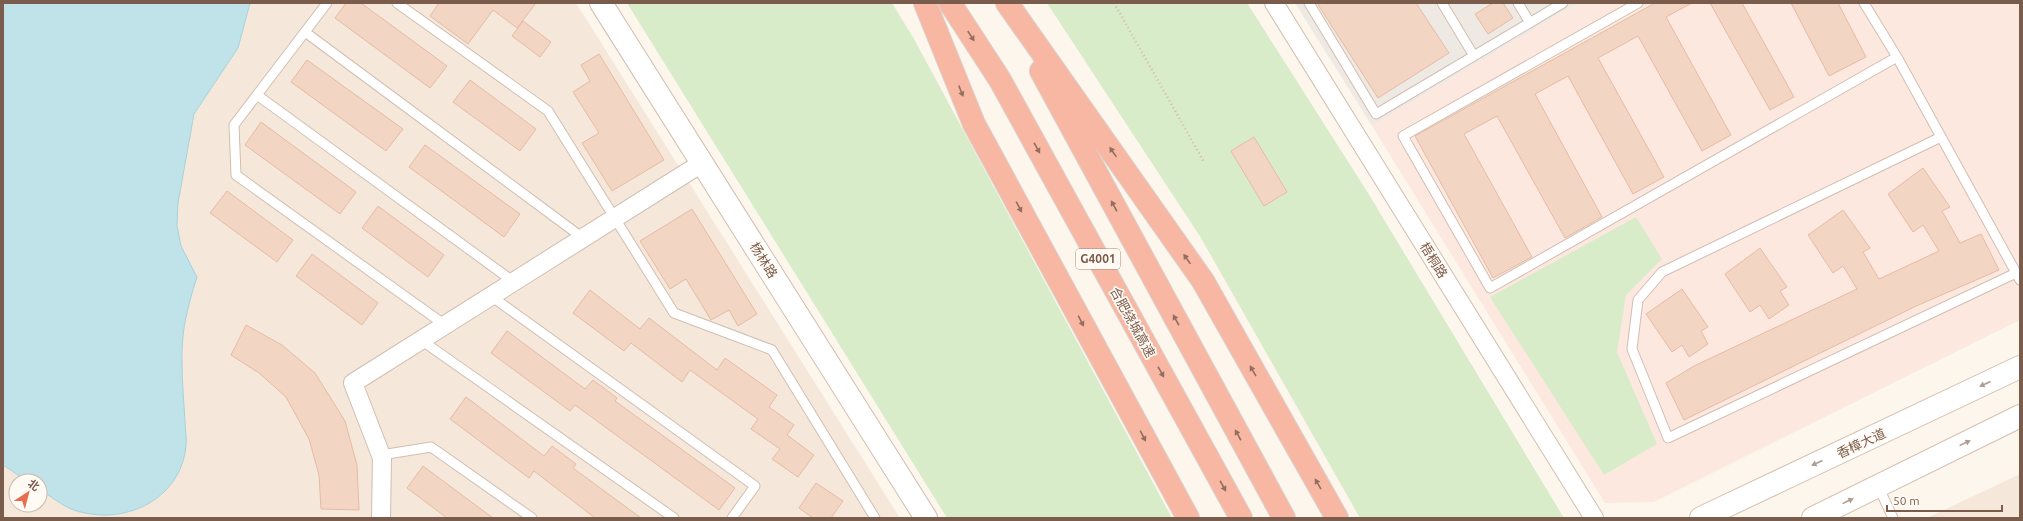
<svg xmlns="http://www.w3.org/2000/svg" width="2023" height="521" font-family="Ubuntu,'Noto Sans SC',sans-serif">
  <rect width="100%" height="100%" fill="#fdf6ec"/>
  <path fill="#f5e8da" d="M 250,3 L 576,3 L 900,518 L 3,518 L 3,465 L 27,481 L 16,481 L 16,505 L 40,505 L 40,489 L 71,509 L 90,514 L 109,515 L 128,513 L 160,496 L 172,483 L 181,465 L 182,342 L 184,320 L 197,278 L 181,246 L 177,225 L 178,203 L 194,114 L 238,48 Z
    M 2020,474 L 2020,518 L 1927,518 Z"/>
  <path fill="#fde8e0" d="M 1578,3 L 2020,3 L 2020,320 L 1654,502 L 1605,503 L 1372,126 Z"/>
  <path fill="#efe9e4" d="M 1295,3 L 1578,3 L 1372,126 Z"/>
  <path fill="#d8ecc9" d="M 627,3 L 892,3 L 914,39 L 1172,518 L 947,518 Z
    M 1047,3 L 1247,3 L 1368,193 L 1564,518 L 1360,518 L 1201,238 Z
    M 1636,217 L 1662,259 L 1626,295 L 1617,352 L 1657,444 L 1604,475 L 1490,297 Z"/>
  <path fill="#bfe3e8" stroke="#a5d3da" d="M 3,3 L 250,3 L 238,48 L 194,114 L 178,203 L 177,225 L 181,246 L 197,277 C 187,309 181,331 182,364 C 182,383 184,402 185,422 C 185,429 187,438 186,446 C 182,490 142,517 100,515 C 91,514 80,513 71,509 C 60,504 50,496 40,489 L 40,481 L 27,481 L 3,465 Z"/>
  <path fill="#f3d5c3" stroke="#e6bba3" d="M 346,3 L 361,3 L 447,66 L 430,88 L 335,18 Z
    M 439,3 L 536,3 L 517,28 L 493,10 L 468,44 L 430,16 Z
    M 1317,3 L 1416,3 L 1449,53 L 1378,98 Z
    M 1493,3 L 1503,3 L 1513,18 L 1488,34 L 1475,14 Z
    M 1655,3 L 1692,3 L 1666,17 L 1731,135 L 1702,151 L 1638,36 L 1598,58 L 1664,177 L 1633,194 L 1568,76 L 1535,94 L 1602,217 L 1565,238 L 1497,116 L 1464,134 L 1532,257 L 1493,278 L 1415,136 Z
    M 1710,3 L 1742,3 L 1794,97 L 1770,110 Z
    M 1791,3 L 1838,3 L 1866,57 L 1829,76 Z
    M 523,21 L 551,42 L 540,57 L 512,36 Z
    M 599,54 L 664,160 L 612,191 L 582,143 L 599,133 L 573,92 L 590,81 L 581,65 Z
    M 307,60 L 403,129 L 386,151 L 291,82 Z
    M 470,80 L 536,129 L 520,151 L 453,102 Z
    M 261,122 L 356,192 L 340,214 L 245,145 Z
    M 1254,137 L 1287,192 L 1264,206 L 1231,151 Z
    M 425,145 L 520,214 L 504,237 L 409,167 Z
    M 1923,168 L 1950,207 L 1942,211 L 1960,243 L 1981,234 L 1999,270 L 1914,307 L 1684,420 L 1666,383 L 1694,366 L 1857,289 L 1843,266 L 1833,273 L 1808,235 L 1843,210 L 1870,248 L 1863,252 L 1879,279 L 1939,251 L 1923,225 L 1913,232 L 1888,194 Z
    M 227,191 L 293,240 L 277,262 L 210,213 Z
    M 378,206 L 444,255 L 428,277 L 362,228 Z
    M 692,209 L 757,314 L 738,326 L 729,310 L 711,320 L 686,279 L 670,289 L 640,241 Z
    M 1760,248 L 1787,287 L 1780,291 L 1789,305 L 1769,319 L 1760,305 L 1750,312 L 1725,274 Z
    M 312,254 L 378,303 L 362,325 L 296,276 Z
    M 1682,289 L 1708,327 L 1701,331 L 1708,344 L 1689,357 L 1682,345 L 1672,352 L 1646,314 Z
    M 590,290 L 640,329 L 649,318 L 717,370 L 725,358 L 777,395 L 769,407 L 794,425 L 787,435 L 814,455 L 798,477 L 772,459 L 780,449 L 751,429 L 758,419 L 690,370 L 682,382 L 631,343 L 624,351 L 573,313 Z
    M 246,325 L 282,345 L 315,373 L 345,421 L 357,465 L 359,510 L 321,509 L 319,475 L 309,439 L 286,397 L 259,373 L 231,355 Z
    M 507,331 L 585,389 L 593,380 L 617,398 L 615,401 L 735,488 L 719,510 L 575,405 L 570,411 L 491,353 Z
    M 466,397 L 544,456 L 552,446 L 576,464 L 573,468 L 641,518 L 595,518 L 534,471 L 529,478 L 450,419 Z
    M 423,466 L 493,518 L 447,518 L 407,488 Z
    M 816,483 L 843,501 L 831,518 L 813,518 L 799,508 Z"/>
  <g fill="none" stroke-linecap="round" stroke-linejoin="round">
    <g stroke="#d1beb0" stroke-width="11">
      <path id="service" d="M 327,3 L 234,125 L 236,175 L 445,325
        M 397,3 L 548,111 L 674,313 L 772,350 L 875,518
        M 1309,3 L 1376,114 L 1563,3
        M 1442,3 L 1474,56
        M 1518,3 L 1530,23
        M 1638,3 L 1403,136 L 1490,288 L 1897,57
        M 1864,3 L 1897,57 L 2020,280
        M 305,32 L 583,238
        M 257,95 L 514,282
        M 1941,137 L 1662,272 L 1638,300 L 1632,349 L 1668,438 L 2016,273
        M 491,296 L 755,486 L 732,518
        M 421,340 L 674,518
        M 381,455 L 431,447 L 532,518
        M 1878,486 L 1893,518"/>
    </g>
    <g stroke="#d1beb0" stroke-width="20">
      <path id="minor" d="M 1274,3 L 1594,518
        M 381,518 L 382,458 L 353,383 L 702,163"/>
    </g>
    <g stroke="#d1beb0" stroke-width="24">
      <path id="tertiary" d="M 601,3 L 926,518"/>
    </g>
    <g stroke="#d6c0b0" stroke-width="24">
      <path id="secondary" d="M 1701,518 L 2020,367
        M 1813,518 L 2020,416"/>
    </g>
    <g stroke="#dad1cd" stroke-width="24">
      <path id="motorway" d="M 925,3 L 974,124 L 1188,518
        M 950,3 L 1000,80 L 1241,518
        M 1007,3 L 1203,281 L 1337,518
        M 1041,71 L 1284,518"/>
    </g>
    <path stroke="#d9b8a5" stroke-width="2.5" stroke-dasharray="1 3" stroke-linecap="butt" d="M 1114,3 L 1204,162"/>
    <use href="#service" stroke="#fff" stroke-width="9"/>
    <use href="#minor" stroke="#fff" stroke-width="18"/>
    <use href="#tertiary" stroke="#fff" stroke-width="22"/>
    <use href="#secondary" stroke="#fff" stroke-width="22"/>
    <use href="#motorway" stroke="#f7b7a3" stroke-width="22"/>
  </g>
  <defs><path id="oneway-solid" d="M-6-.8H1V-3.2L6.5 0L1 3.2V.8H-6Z"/></defs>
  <g fill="#936e5e">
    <use href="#oneway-solid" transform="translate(971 36) rotate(57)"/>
    <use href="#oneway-solid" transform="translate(961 91) rotate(68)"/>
    <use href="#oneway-solid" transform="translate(1037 148) rotate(61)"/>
    <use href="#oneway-solid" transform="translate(1113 152) rotate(-125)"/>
    <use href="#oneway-solid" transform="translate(1114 206) rotate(-119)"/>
    <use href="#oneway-solid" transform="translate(1019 207) rotate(62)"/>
    <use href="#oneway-solid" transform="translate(1187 259) rotate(-125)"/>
    <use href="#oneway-solid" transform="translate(1176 320) rotate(-119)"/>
    <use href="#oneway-solid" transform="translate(1081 321) rotate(62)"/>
    <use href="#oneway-solid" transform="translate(1253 371) rotate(-120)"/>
    <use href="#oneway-solid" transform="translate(1161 372) rotate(61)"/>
    <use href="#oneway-solid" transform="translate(1238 435) rotate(-119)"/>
    <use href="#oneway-solid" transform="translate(1143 436) rotate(62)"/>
    <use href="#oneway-solid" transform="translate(1318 484) rotate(-120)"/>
    <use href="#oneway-solid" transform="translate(1223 486) rotate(61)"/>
  </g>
  <g fill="#af9d94">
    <use href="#oneway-solid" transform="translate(1985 384) rotate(155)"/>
    <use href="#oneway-solid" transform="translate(1965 443) rotate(-26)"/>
    <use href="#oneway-solid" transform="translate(1817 463) rotate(155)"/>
    <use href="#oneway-solid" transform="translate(1848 501) rotate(-26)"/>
  </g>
  <g text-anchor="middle" stroke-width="3.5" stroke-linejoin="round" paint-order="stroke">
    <rect fill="#fffaf3" stroke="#a28b7f" stroke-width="1" x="1076" y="249" width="44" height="20" rx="3"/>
    <g font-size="12" font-weight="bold" fill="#7a5c4d">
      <text x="1098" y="263">G4001</text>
    </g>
    <g font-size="13" fill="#7a5c4d" stroke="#fffaf3">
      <text transform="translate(764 260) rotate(58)" y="5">杨林路</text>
      <text transform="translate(1434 260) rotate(58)" y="5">梧桐路</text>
      <text transform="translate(1133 322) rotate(61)" y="5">合肥绕城高速</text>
      <text transform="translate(1861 443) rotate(-25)" y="5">香樟大道</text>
    </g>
  </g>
  <rect width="2023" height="521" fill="none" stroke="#7a5c4d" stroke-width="8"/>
  <g transform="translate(28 493) rotate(36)"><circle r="19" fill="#fffaf3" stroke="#cabbb1"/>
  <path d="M0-3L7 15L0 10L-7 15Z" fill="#e76f51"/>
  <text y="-6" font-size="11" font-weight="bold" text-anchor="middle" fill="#7a5c4d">北</text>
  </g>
  <path d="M1887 505v6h115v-6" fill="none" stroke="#7a5c4d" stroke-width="2"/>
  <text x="1893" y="505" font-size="12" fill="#7a5c4d" stroke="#fffaf3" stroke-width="3" paint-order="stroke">50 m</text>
</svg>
